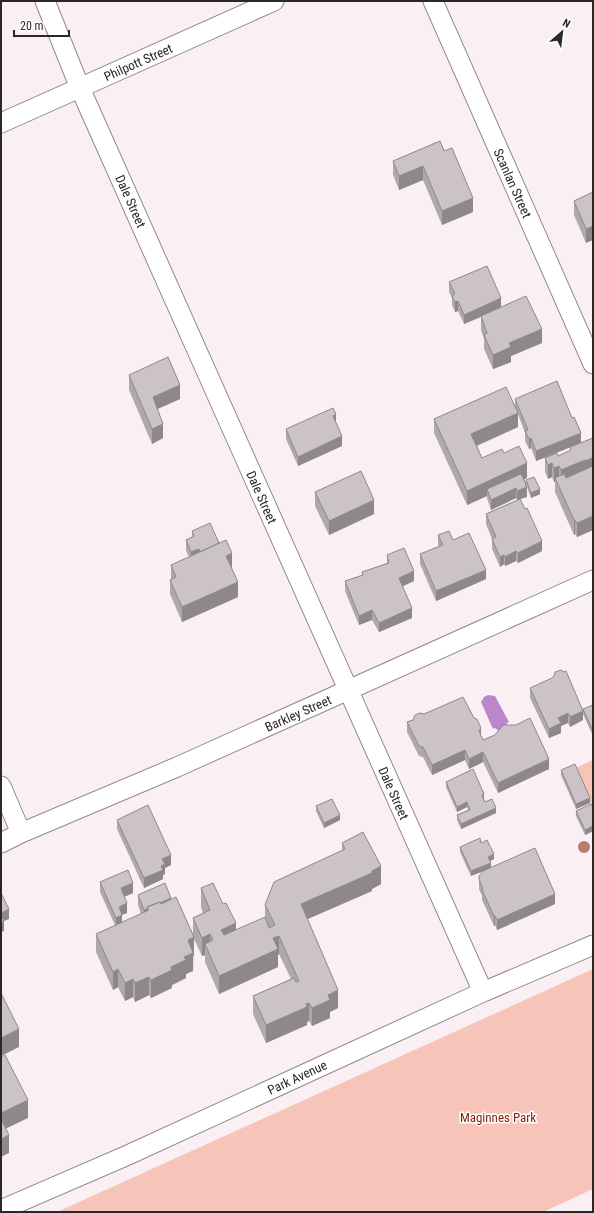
<svg xmlns="http://www.w3.org/2000/svg" width="594" height="1213" font-family="'Roboto Condensed',sans-serif">
  <rect width="100%" height="100%" fill="#faf0f3"/>
  <path fill="#f7c4b9" d="M 593,760 L 593,808 L 590,804 L 591,803 L 575,768 Z
    M 593,969 L 593,1189 L 543,1212 L 57,1212 Z"/>
  <path fill="#bc86ca" d="M 488,695 L 495,696 L 509,722 L 507,723 L 506,726 L 499,731 L 495,728 L 493,729 L 481,702 L 484,697 Z"/>
  <g fill="none" stroke-linecap="round" stroke-linejoin="round">
    <g stroke="#92898c" stroke-width="21">
      <path id="street" d="M 45,1 L 80,88 L 483,992
        M 433,1 L 593,364
        M 1,123 L 274,1
        M 1,786 L 21,833
        M 1,843 L 21,833 L 177,767 L 593,580
        M 1,1210 L 128,1155 L 483,992 L 593,945"/>
    </g>
    <use href="#street" stroke="#fff" stroke-width="19"/>
  </g>
  <circle fill="#bb7b73" cx="584" cy="847" r="6"/>
  <path fill="#afa8ac" d="M 440,141 L 473,212 L 442,225 L 423,180 L 399,190 L 393,175 L 393,161 Z
    M 593,192 L 586,243 L 574,215 L 574,201 Z
    M 449,282 L 501,307 L 542,343 L 511,356 L 511,362 L 493,369 L 484,349 L 484,339 L 481,330 L 481,317 L 464,324 L 458,311 L 455,312 L 452,305 L 452,298 L 449,292 Z
    M 129,375 L 180,399 L 157,409 L 163,438 L 152,444 L 129,390 Z
    M 515,399 L 581,443 L 593,438 L 593,530 L 577,537 L 575,534 L 574,535 L 555,492 L 555,482 L 554,482 L 552,477 L 548,479 L 545,472 L 545,458 L 558,456 L 570,451 L 570,447 L 536,461 L 531,448 L 529,449 L 525,441 L 525,433 L 518,414 L 518,427 L 477,446 L 482,458 L 504,453 L 527,478 L 524,479 L 526,482 L 526,480 L 540,494 L 531,498 L 527,487 L 527,497 L 520,499 L 542,551 L 518,563 L 516,561 L 505,566 L 504,564 L 500,567 L 492,549 L 492,539 L 486,524 L 486,514 L 517,500 L 516,498 L 491,510 L 487,498 L 487,496 L 467,505 L 434,433 L 434,419 L 515,408 Z
    M 336,422 L 342,446 L 298,466 L 286,439 L 286,429 Z
    M 315,492 L 374,514 L 329,535 L 315,506 Z
    M 192,531 L 219,543 L 232,567 L 231,567 L 238,597 L 182,622 L 170,594 L 170,580 L 171,579 L 171,565 L 189,557 L 186,550 L 186,540 L 192,537 Z
    M 438,535 L 453,540 L 486,579 L 436,601 L 420,564 L 420,554 L 439,546 L 438,545 Z
    M 387,555 L 414,581 L 402,586 L 412,618 L 379,632 L 372,620 L 359,625 L 345,591 L 345,581 L 362,575 L 362,572 L 387,563 Z
    M 530,688 L 583,720 L 570,727 L 568,723 L 561,726 L 561,733 L 549,738 L 530,698 Z
    M 593,705 L 593,736 L 583,714 L 583,709 Z
    M 407,722 L 481,736 L 483,740 L 549,769 L 498,793 L 483,762 L 469,769 L 465,760 L 432,775 L 423,757 L 419,756 L 407,732 Z
    M 561,770 L 590,803 L 576,809 L 561,775 Z
    M 446,782 L 484,799 L 484,800 L 485,802 L 496,813 L 461,829 L 457,820 L 457,815 L 468,810 L 467,807 L 457,812 L 446,787 Z
    M 316,806 L 340,820 L 324,828 L 316,811 Z
    M 593,808 L 593,831 L 585,835 L 576,816 L 576,811 Z
    M 117,820 L 171,865 L 165,868 L 165,874 L 163,875 L 163,879 L 144,888 L 117,829 Z
    M 342,843 L 381,884 L 372,889 L 372,891 L 307,919 L 338,1008 L 330,1012 L 330,1018 L 312,1026 L 309,1021 L 307,1022 L 307,1025 L 266,1043 L 253,1014 L 253,996 L 291,979 L 279,954 L 278,955 L 278,967 L 219,994 L 205,962 L 205,955 L 202,956 L 194,939 L 193,971 L 186,974 L 186,978 L 172,985 L 172,988 L 151,998 L 149,995 L 135,1002 L 133,997 L 125,1001 L 118,987 L 113,990 L 96,952 L 96,934 L 115,925 L 100,892 L 100,882 L 133,893 L 124,897 L 127,913 L 122,915 L 122,922 L 141,914 L 138,905 L 138,895 L 171,899 L 193,934 L 193,918 L 203,913 L 201,907 L 201,888 L 223,904 L 236,930 L 265,919 L 265,905 L 342,851 Z
    M 481,843 L 494,859 L 490,861 L 491,867 L 555,904 L 497,930 L 495,925 L 494,926 L 482,900 L 482,896 L 479,889 L 479,879 L 483,871 L 471,876 L 460,852 L 460,847 Z"/>
  <path fill="#8e888c" d="M 423,166 L 423,180 L 399,190 L 399,176 Z
    M 473,198 L 473,212 L 442,225 L 442,211 Z
    M 593,226 L 593,240 L 586,243 L 586,229 Z
    M 501,298 L 501,308 L 464,324 L 464,315 Z
    M 458,301 L 458,311 L 455,312 L 455,302 Z
    M 542,329 L 542,343 L 511,356 L 511,362 L 493,369 L 493,355 L 509,343 Z
    M 180,385 L 180,399 L 153,411 L 153,397 Z
    M 518,413 L 518,427 L 471,448 L 471,434 Z
    M 336,414 L 336,424 L 333,416 Z
    M 163,424 L 163,438 L 152,444 L 152,429 Z
    M 581,433 L 581,443 L 536,461 L 536,451 Z
    M 342,436 L 342,446 L 298,466 L 298,457 Z
    M 531,438 L 531,448 L 529,449 L 529,439 Z
    M 592,458 L 592,472 L 585,475 L 585,461 Z
    M 585,460 L 585,474 L 561,484 L 561,470 Z
    M 527,463 L 527,478 L 489,495 L 487,489 L 487,496 L 467,505 L 467,491 Z
    M 552,463 L 552,477 L 548,479 L 548,465 Z
    M 559,466 L 559,480 L 555,478 L 555,482 L 554,482 L 554,468 Z
    M 526,484 L 527,497 L 517,500 L 517,491 Z
    M 516,488 L 516,498 L 491,510 L 491,500 Z
    M 540,489 L 540,494 L 531,498 L 531,493 Z
    M 374,500 L 374,514 L 329,535 L 329,521 Z
    M 593,516 L 593,530 L 577,537 L 577,523 Z
    M 574,520 L 575,520 L 575,534 L 574,535 Z
    M 542,541 L 542,551 L 518,563 L 518,553 Z
    M 199,549 L 199,559 L 191,562 L 191,552 Z
    M 516,551 L 516,561 L 505,566 L 505,557 Z
    M 232,553 L 232,567 L 226,570 L 226,556 Z
    M 504,555 L 504,564 L 500,567 L 500,557 Z
    M 486,570 L 486,579 L 436,601 L 436,591 Z
    M 414,571 L 414,581 L 399,588 L 399,578 Z
    M 238,582 L 238,597 L 182,622 L 182,607 Z
    M 412,608 L 412,618 L 379,632 L 379,623 Z
    M 372,610 L 372,620 L 359,625 L 359,616 Z
    M 583,711 L 583,720 L 570,727 L 570,717 Z
    M 568,713 L 568,723 L 561,726 L 561,733 L 549,738 L 549,729 L 558,718 Z
    M 481,728 L 481,738 L 479,731 Z
    M 465,750 L 465,760 L 432,775 L 432,765 Z
    M 483,752 L 483,762 L 469,769 L 469,759 Z
    M 549,759 L 549,769 L 498,793 L 498,783 Z
    M 484,794 L 484,799 L 482,800 L 482,795 Z
    M 590,798 L 590,803 L 576,809 L 576,804 Z
    M 467,802 L 467,807 L 457,812 L 457,807 Z
    M 496,808 L 496,813 L 461,829 L 461,824 Z
    M 340,815 L 340,820 L 324,828 L 324,823 Z
    M 593,826 L 593,831 L 585,835 L 585,830 Z
    M 494,854 L 494,859 L 488,862 L 488,857 Z
    M 171,855 L 171,865 L 165,868 L 165,874 L 163,875 L 163,879 L 144,888 L 144,878 L 162,859 Z
    M 491,863 L 491,868 L 471,876 L 471,871 Z
    M 381,866 L 381,884 L 372,889 L 372,891 L 301,922 L 301,904 L 372,871 Z
    M 133,883 L 133,893 L 121,898 L 121,888 Z
    M 555,894 L 555,904 L 497,930 L 497,920 Z
    M 171,898 L 171,908 L 149,910 L 148,908 Z
    M 127,903 L 127,913 L 122,915 L 122,925 L 116,927 L 116,918 L 119,907 Z
    M 147,908 L 147,918 L 144,920 L 144,910 Z
    M 9,909 L 9,919 L 4,921 L 4,931 L 1,932 L 1,913 Z
    M 494,916 L 495,916 L 495,925 L 494,926 Z
    M 236,923 L 236,941 L 221,949 L 221,930 Z
    M 210,934 L 210,952 L 205,944 L 205,955 L 202,956 L 202,938 Z
    M 279,936 L 279,954 L 278,955 L 278,967 L 219,994 L 219,976 L 273,938 Z
    M 194,937 L 194,955 L 193,956 L 193,971 L 186,974 L 186,978 L 172,985 L 172,988 L 151,998 L 151,980 L 171,967 L 188,940 Z
    M 118,969 L 118,987 L 113,990 L 113,972 Z
    M 149,977 L 149,995 L 135,1002 L 135,983 Z
    M 133,979 L 133,997 L 125,1001 L 125,983 Z
    M 338,990 L 338,1008 L 330,1012 L 330,1018 L 312,1026 L 312,1008 L 328,995 Z
    M 309,1003 L 309,1021 L 307,1022 L 307,1025 L 266,1043 L 266,1025 Z
    M 19,1029 L 19,1047 L 1,1056 L 1,1038 Z
    M 28,1100 L 28,1118 L 1,1131 L 1,1113 Z
    M 9,1135 L 9,1153 L 1,1157 L 1,1139 Z"/>
  <path fill="#cbc3c8" stroke="#8e888c" d="M 440,141 L 444,151 L 452,148 L 473,198 L 442,211 L 423,166 L 399,176 L 393,161 Z
    M 593,192 L 593,226 L 586,229 L 574,201 Z
    M 487,266 L 501,298 L 464,315 L 458,301 L 455,302 L 452,296 L 455,294 L 449,282 Z
    M 526,296 L 542,329 L 509,343 L 511,347 L 493,355 L 484,335 L 487,333 L 481,316 Z
    M 168,357 L 180,385 L 153,397 L 163,424 L 152,429 L 129,375 Z
    M 557,381 L 572,418 L 574,417 L 581,433 L 536,451 L 531,438 L 529,439 L 525,431 L 528,430 L 515,399 Z
    M 506,387 L 518,413 L 471,434 L 482,458 L 502,449 L 504,453 L 519,446 L 527,463 L 467,491 L 434,419 Z
    M 333,408 L 336,414 L 333,416 L 342,436 L 298,457 L 286,429 Z
    M 593,438 L 593,460 L 592,458 L 585,461 L 585,460 L 561,470 L 559,466 L 554,468 L 552,463 L 548,465 L 545,458 L 557,453 L 558,456 L 571,450 L 570,447 Z
    M 593,466 L 593,516 L 577,523 L 575,520 L 574,520 L 555,478 L 564,474 L 566,478 Z
    M 361,471 L 374,500 L 329,521 L 315,492 Z
    M 521,474 L 526,484 L 525,485 L 527,487 L 517,491 L 516,488 L 491,500 L 487,489 Z
    M 534,477 L 540,489 L 531,493 L 526,480 Z
    M 520,499 L 525,509 L 527,508 L 542,541 L 518,553 L 516,551 L 505,557 L 504,555 L 500,557 L 492,539 L 496,537 L 486,514 Z
    M 210,523 L 219,543 L 200,552 L 199,549 L 191,552 L 186,540 L 194,536 L 192,531 Z
    M 449,531 L 453,540 L 469,533 L 486,570 L 436,591 L 420,554 L 443,545 L 438,535 Z
    M 226,540 L 232,553 L 226,556 L 238,582 L 182,607 L 170,580 L 176,577 L 171,565 Z
    M 404,548 L 414,571 L 399,578 L 412,608 L 379,623 L 372,610 L 359,616 L 345,581 L 363,575 L 362,572 L 389,563 L 387,555 Z
    M 561,670 L 564,672 L 566,671 L 583,711 L 570,717 L 568,713 L 558,718 L 561,723 L 549,729 L 530,688 L 552,678 L 554,676 L 555,672 Z
    M 463,697 L 474,718 L 477,719 L 481,728 L 479,731 L 483,740 L 495,735 L 503,725 L 516,725 L 530,718 L 549,759 L 498,783 L 483,752 L 469,759 L 465,750 L 432,765 L 423,747 L 419,746 L 407,722 L 413,720 L 415,715 L 420,713 L 424,714 Z
    M 593,705 L 593,731 L 583,709 Z
    M 575,764 L 590,798 L 576,804 L 561,770 Z
    M 473,769 L 484,794 L 482,795 L 485,802 L 492,799 L 496,808 L 461,824 L 457,815 L 470,810 L 467,802 L 457,807 L 446,782 Z
    M 332,799 L 340,815 L 324,823 L 316,806 Z
    M 591,804 L 593,808 L 593,826 L 585,830 L 576,811 Z
    M 148,805 L 171,855 L 162,859 L 165,864 L 161,866 L 163,870 L 144,878 L 117,820 Z
    M 363,832 L 381,866 L 372,871 L 372,873 L 301,904 L 338,990 L 328,995 L 330,1000 L 312,1008 L 309,1003 L 306,1004 L 307,1007 L 266,1025 L 253,996 L 294,978 L 296,982 L 299,981 L 279,936 L 273,938 L 278,949 L 219,976 L 205,944 L 213,940 L 210,934 L 202,938 L 193,918 L 210,910 L 201,888 L 213,883 L 223,904 L 226,903 L 236,923 L 221,930 L 224,935 L 265,917 L 269,928 L 275,925 L 265,905 L 274,882 L 345,849 L 342,843 Z
    M 480,838 L 481,843 L 487,840 L 494,854 L 488,857 L 491,863 L 471,871 L 460,847 Z
    M 535,848 L 555,894 L 497,920 L 495,916 L 494,916 L 482,890 L 483,889 L 479,879 L 479,876 L 483,871 Z
    M 128,870 L 133,883 L 121,888 L 127,903 L 119,907 L 122,915 L 116,918 L 100,882 Z
    M 165,883 L 171,898 L 160,903 L 160,902 L 147,907 L 148,908 L 144,910 L 138,895 Z
    M 1,893 L 9,909 L 1,913 Z
    M 176,897 L 194,937 L 188,940 L 193,953 L 184,957 L 186,960 L 171,967 L 172,970 L 151,980 L 149,977 L 135,983 L 133,979 L 125,983 L 118,969 L 113,972 L 96,934 L 149,910 L 147,907 L 160,902 L 161,904 Z
    M 1,915 L 4,921 L 1,923 Z
    M 1,993 L 19,1029 L 1,1038 Z
    M 5,1055 L 28,1100 L 1,1113 L 1,1057 Z
    M 1,1119 L 9,1135 L 1,1139 Z"/>
  <g text-anchor="middle" stroke-width="3" stroke-linejoin="round" paint-order="stroke">
    <g font-size="13" fill="#2a2728" stroke="#fff">
      <text transform="translate(138 62) rotate(-24)" y="5">Philpott Street</text>
      <text transform="translate(513 183) rotate(66)" y="5">Scanlan Street</text>
      <text transform="translate(131 201) rotate(66)" y="5">Dale Street</text>
      <text transform="translate(262 497) rotate(66)" y="5">Dale Street</text>
      <text transform="translate(298 713) rotate(-24)" y="5">Barkley Street</text>
      <text transform="translate(394 793) rotate(66)" y="5">Dale Street</text>
      <text transform="translate(297 1077) rotate(-25)" y="5">Park Avenue</text>
    </g>
    <g font-size="13" fill="#871c0b" stroke="#fff">
      <text x="498" y="1122">Maginnes Park</text>
    </g>
  </g>
  <rect width="594" height="1213" fill="none" stroke="#2a2728" stroke-width="4"/>
  <g transform="translate(562 32) rotate(28)" stroke="#ffffff" stroke-width="3" paint-order="stroke">
  <path d="M0-3L7 15L0 10L-7 15Z" fill="#2a2728"/>
  <text y="-6" font-size="11" font-weight="bold" text-anchor="middle" fill="#2a2728">N</text>
  </g>
  <path d="M14 30v6h55v-6" fill="none" stroke="#2a2728" stroke-width="2"/>
  <text x="20" y="30" font-size="12" fill="#2a2728" stroke="#ffffff" stroke-width="3" paint-order="stroke">20 m</text>
</svg>
